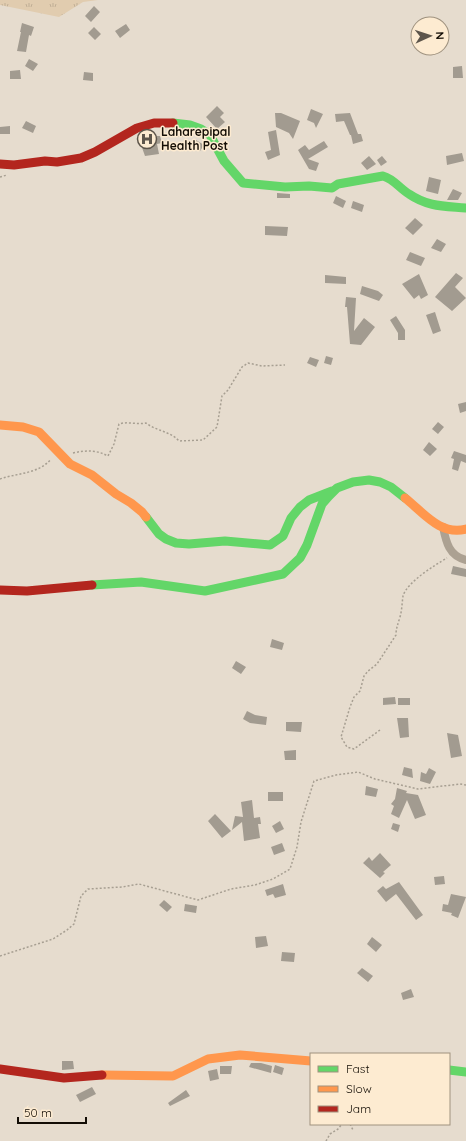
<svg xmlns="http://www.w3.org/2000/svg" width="466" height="1141" font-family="Quicksand,sans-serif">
  <defs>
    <pattern id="grass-tufts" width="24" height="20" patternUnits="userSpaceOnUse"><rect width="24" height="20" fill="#e1ccaf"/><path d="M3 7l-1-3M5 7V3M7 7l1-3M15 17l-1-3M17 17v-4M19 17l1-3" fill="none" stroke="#c0ae95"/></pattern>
  </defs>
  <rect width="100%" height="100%" fill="#e6dcce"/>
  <path fill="url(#grass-tufts)" d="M 0,0 L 98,0 L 83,2 L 59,17 L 0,5 Z"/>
  <path fill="#a29b90" d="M 94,6 L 100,12 L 91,22 L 85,16 Z
    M 22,23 L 34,27 L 31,36 L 29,35 L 26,52 L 17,51 L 21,32 L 20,32 Z
    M 126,24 L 130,30 L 120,38 L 115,31 Z
    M 94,27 L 101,34 L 95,40 L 88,33 Z
    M 29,59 L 38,64 L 33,71 L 25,66 Z
    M 462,66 L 463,78 L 453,78 L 453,67 Z
    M 20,70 L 21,79 L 10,79 L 10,71 Z
    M 84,72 L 93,73 L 93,81 L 83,80 Z
    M 217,106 L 224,113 L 220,117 L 225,122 L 217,129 L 206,117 Z
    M 311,109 L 323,114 L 316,128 L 314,123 L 307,120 Z
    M 275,113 L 281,113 L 300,121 L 293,139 L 289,133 L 276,127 Z
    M 350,113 L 358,134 L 361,134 L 363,141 L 353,144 L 351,135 L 350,135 L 344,121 L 336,122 L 335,114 Z
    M 26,121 L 36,126 L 33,133 L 22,128 Z
    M 10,126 L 10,134 L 0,134 L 0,127 Z
    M 171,130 L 184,131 L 183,137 L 171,136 Z
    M 276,130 L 280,155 L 268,160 L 265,152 L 271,150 L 268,132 Z
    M 157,136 L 160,136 L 162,143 L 157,144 L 159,154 L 145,156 L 140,142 Z
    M 196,140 L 204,145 L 200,151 L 192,146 Z
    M 324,141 L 328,147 L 308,159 L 319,163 L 316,171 L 309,169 L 298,150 L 305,145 L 309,150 Z
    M 462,153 L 464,161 L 447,165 L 446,156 Z
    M 369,156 L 376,164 L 367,170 L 361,163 Z
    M 382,156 L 387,162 L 381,166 L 377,160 Z
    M 429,177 L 441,180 L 438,194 L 426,191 Z
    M 453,189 L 462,193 L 458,200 L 447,200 Z
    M 277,193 L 290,194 L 290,198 L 277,198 Z
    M 336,196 L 346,201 L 343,208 L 333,203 Z
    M 353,201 L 364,205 L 362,212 L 351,208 Z
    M 415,218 L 423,225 L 413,235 L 405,228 Z
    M 265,226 L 288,227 L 287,236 L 265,235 Z
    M 437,239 L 446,244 L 441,252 L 431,248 Z
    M 410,252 L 425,258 L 421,266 L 406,260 Z
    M 456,273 L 463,278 L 455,287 L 466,298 L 452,311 L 435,297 Z
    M 419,274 L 428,295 L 421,299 L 419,295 L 414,299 L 402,284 Z
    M 325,275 L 346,277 L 346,284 L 325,283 Z
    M 362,286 L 378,291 L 383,295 L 379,301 L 360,294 Z
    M 346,297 L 356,298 L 354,331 L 364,318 L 375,327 L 361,345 L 350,344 L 347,307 L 345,307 Z
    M 435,312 L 441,331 L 433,334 L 426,315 Z
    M 396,316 L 405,330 L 405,340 L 398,340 L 398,333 L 390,320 Z
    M 326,356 L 333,358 L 331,365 L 324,363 Z
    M 310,357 L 319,360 L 316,367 L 307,363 Z
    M 466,402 L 466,411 L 460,413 L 458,404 Z
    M 438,422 L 444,427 L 438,434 L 432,429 Z
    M 429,442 L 437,449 L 430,456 L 423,450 Z
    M 454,451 L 466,455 L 466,463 L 461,461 L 458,471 L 452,469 L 454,459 L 451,458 Z
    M 453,566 L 466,569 L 466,577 L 451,574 Z
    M 272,639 L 284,643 L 282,650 L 270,647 Z
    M 236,661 L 246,667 L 241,674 L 232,668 Z
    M 395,697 L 396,704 L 383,705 L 383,698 Z
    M 398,698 L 410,698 L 410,705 L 398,705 Z
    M 247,711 L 255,715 L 267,717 L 266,725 L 250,723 L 243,719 Z
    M 397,718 L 408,718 L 409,737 L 400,738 Z
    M 286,722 L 302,722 L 301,732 L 286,731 Z
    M 447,733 L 458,735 L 462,756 L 451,758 Z
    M 296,750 L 296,760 L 285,760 L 284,751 Z
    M 404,767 L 412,769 L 413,778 L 402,775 Z
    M 429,768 L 436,772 L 430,784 L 420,781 L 421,772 L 426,774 Z
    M 366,786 L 378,789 L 376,797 L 365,795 Z
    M 397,788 L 407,791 L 406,793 L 418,795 L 426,815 L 415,819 L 407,800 L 399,818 L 391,814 L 394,806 L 391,804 L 395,799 Z
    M 268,792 L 283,792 L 283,801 L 268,801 Z
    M 252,800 L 254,818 L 260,817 L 261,824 L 258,824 L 260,838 L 244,841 L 242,822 L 232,830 L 235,816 L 243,817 L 241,802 Z
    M 215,814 L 231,831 L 222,838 L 208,821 Z
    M 280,821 L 284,829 L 276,833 L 272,826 Z
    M 393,823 L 400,825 L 398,832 L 391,829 Z
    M 282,843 L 285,851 L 274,855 L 271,847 Z
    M 380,853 L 391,865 L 383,872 L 385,873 L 380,878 L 363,863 L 369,857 L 372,861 Z
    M 444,876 L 445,884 L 435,885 L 434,877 Z
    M 399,882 L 423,915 L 416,920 L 396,894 L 386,902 L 377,891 L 383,886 L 386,889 Z
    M 283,884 L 286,895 L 275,898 L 273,894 L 267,896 L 265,890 Z
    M 451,894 L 466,897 L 458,918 L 451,915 L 452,913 L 442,911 L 443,904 L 448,905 Z
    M 164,900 L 172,907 L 167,912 L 159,905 Z
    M 185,904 L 197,906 L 196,913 L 184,911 Z
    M 266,936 L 268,946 L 256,948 L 255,937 Z
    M 372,937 L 382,945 L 376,952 L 367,944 Z
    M 282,952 L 295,953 L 294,962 L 281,961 Z
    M 362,968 L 373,976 L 368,982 L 357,973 Z
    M 411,989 L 414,997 L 403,1000 L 401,993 Z
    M 62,1061 L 73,1061 L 74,1069 L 62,1070 Z
    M 251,1063 L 261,1063 L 272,1066 L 271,1073 L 249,1067 Z
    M 275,1065 L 284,1068 L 282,1075 L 273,1072 Z
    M 220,1066 L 232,1066 L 231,1074 L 220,1074 Z
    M 217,1069 L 219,1079 L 210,1081 L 208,1071 Z
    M 92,1087 L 96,1094 L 80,1102 L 76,1095 Z
    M 186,1090 L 190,1096 L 170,1106 L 168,1103 Z"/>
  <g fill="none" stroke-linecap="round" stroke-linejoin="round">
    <path stroke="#a79f92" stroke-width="1.5" stroke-dasharray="2 2" stroke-linecap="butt" d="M 0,177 L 7,175
      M 73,453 C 86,450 97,450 108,456 L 114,444 L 119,424 C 128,421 137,425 146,423 C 156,431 170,431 179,441 L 203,440 L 217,427 L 222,396 L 228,390 L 242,367 L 248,363 L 262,366 L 285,365
      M 0,479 C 17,473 39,474 51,459
      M 380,730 L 354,749 L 347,747 L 341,737 L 350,707 L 354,697 L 360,691 L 364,676 L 368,671 L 377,664 L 396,635 C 396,628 398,624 400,617 C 402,610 402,603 403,596 C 407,582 435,565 447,558
      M 0,956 L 53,939 L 67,930 L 74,924 L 81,896 L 88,889 L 122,887 L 139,884 L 198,900 L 231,889 L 255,885 L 273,879 L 290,869 L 297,847 L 301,822 L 314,781 L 336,775 L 358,772 L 375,779 L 418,789 L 460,784 L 466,785
      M 350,1124 L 353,1130
      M 326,1141 L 330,1134 L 338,1129 L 342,1124"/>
    <path stroke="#aca192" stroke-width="8" d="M 443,527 C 446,542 449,556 466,560"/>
    <path stroke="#63d668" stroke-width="9" d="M 173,123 L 190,125 L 201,129 L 210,135 L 224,161 L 243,183 L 285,187 L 309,186 L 332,188 L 338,184 L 383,176 C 394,179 399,188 409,194 C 428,207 444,206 466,208
      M 146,517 L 159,534 L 166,539 L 176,543 L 189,544 L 225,541 L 270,545 L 283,536 L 291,518 L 300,507 L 309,500 L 332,491
      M 92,585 L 141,582 L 205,591 L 283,574 L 300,558 L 307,545 L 322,504 L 329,496 L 337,488 L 353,482 L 369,480 L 380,482 L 391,487 L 405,498
      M 449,1070 L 466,1072"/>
    <path stroke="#ff974d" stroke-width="9" d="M 0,425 L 23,427 L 39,432 L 70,464 L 92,475 L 116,494 L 131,503 L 142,512 L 146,517
      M 405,498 C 423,512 440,536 466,529
      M 102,1075 L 173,1076 L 208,1059 L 240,1055 L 311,1061"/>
    <path stroke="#b3261e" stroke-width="9" d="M 0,164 L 14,165 L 45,161 L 57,162 L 81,158 L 95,152 L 137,128 L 154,123 L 173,123
      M 0,590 L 27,591 L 92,585
      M 0,1069 L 64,1078 L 102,1075"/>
  </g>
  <defs>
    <g id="hospital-ring" transform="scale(1)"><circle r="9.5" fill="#fdebd1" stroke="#5d554b" stroke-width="1.5"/><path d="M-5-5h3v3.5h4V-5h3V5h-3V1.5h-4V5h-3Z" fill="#5d554b"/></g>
  </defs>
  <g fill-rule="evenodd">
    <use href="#hospital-ring" x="147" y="139"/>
  </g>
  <g text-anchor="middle" stroke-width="3" stroke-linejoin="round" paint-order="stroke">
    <g font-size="12" font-weight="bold" fill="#130d05" stroke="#fdebd1" text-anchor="start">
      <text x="161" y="136">Laharepipal<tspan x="161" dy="14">Health Post</tspan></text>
    </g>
  </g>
  <rect x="310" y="1053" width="140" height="72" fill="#fdebd1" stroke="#9f927f"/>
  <rect x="318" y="1066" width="20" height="6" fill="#63d668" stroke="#9f927f"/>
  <text x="346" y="1073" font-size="12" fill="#130d05">Fast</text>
  <rect x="318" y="1086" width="20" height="6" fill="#ff974d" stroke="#9f927f"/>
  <text x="346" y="1093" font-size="12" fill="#130d05">Slow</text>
  <rect x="318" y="1106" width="20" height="6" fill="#b3261e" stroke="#9f927f"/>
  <text x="346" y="1113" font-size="12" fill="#130d05">Jam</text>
  <g transform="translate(430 36) rotate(87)"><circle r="19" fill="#fdebd1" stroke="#9f927f"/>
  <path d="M0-3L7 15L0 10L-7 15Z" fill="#5d554b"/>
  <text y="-6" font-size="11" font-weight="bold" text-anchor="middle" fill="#130d05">N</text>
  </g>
  <path d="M18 1117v6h68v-6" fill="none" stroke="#130d05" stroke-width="2"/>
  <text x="24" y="1117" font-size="12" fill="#130d05" stroke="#fdebd1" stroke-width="3" paint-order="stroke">50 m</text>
</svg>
